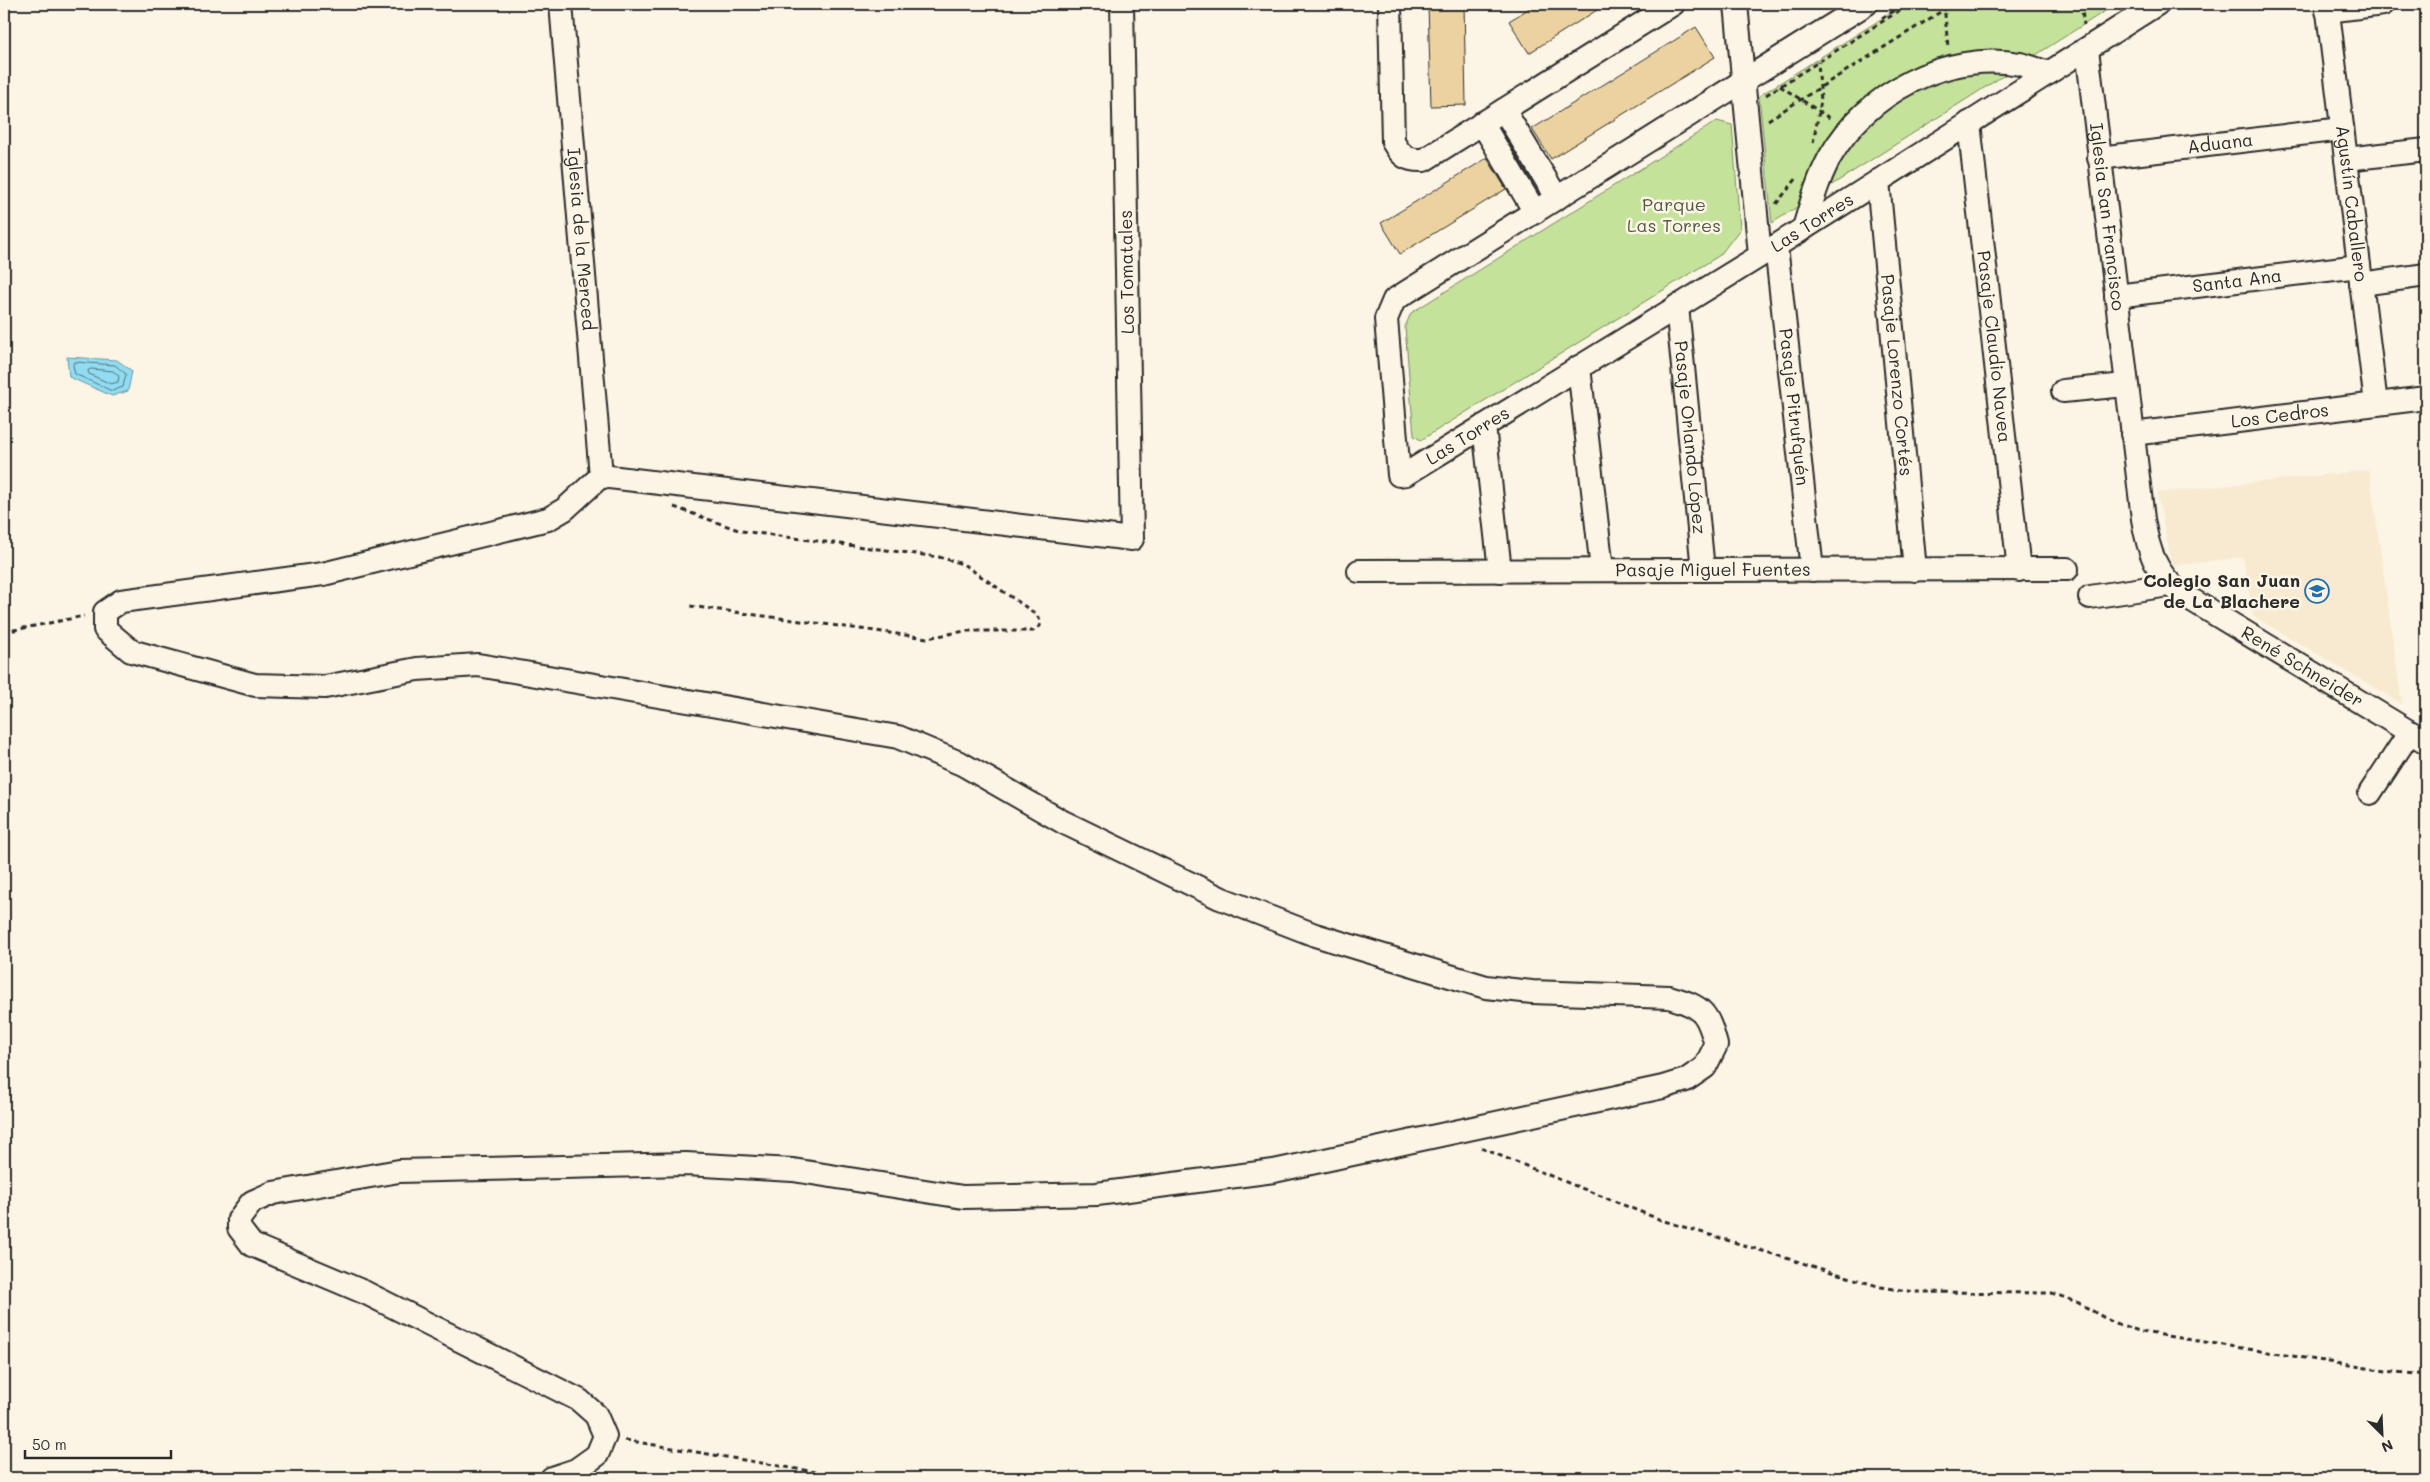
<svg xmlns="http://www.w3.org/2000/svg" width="2430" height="1482" font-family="Mali,sans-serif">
  <rect width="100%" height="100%" fill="#fcf5e5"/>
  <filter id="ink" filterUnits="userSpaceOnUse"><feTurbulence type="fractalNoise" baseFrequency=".02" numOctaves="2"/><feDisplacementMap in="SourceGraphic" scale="10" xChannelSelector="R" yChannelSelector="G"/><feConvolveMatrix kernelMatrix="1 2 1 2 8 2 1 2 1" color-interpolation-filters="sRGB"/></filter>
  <g filter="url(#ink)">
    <path fill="#f7ead0" d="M 2369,470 L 2402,704 L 2253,616 L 2243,557 L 2172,566 L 2157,493 Z"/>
    <path fill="#c4e29a" stroke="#788662" d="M 1905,4 L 2116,4 L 1772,223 L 1759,96 Z
      M 1717,121 L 1732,125 L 1740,229 L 1720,255 L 1421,440 L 1414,436 L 1405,327 L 1411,313 Z"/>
    <path fill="#91dcf2" stroke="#6895a2" d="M 67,357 L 117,360 L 132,371 L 128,391 L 112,396 L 69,377 Z"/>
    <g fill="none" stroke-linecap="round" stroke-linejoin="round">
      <path stroke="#54727b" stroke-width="1" d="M 75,362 L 115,365 L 126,374 L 123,387 L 112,391 L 75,374 L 73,365 Z
        M 91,369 L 113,371 L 119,376 L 118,382 L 111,384 L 89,374 L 88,371 Z"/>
    </g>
    <path fill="#ebd2a0" stroke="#2b2b2b" d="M 1428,4 L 1464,4 L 1466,105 L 1431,106 Z
      M 1536,4 L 1593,4 L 1597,10 L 1529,53 L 1509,21 Z
      M 1696,27 L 1715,57 L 1551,159 L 1532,129 Z
      M 1487,158 L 1506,189 L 1400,254 L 1381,223 Z"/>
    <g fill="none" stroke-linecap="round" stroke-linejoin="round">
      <g stroke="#2b2b2b" stroke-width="26">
        <g id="minor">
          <path id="s1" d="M 561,4 L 601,476"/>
          <path d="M 1390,4 L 1393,142 C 1401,156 1407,161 1424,160 L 1673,4"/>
          <path d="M 1736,4 L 1760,255"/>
          <path id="s2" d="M 1866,4 L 1394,300 L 1386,319 L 1399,475 L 1406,474 L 1776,246 L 2157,4"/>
          <path id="s3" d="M 2327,4 L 2376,404"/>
          <path d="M 2327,11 L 2383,4"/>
          <path id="s4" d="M 2087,49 L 2143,519 C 2148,550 2156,575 2182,594 L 2426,742"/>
          <path d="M 1504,110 L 1557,198"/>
          <path d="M 1482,123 L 1535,212"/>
          <path id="s5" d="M 1969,123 L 2019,570"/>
          <path id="s6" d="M 2099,158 L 2342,129"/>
          <path d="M 2346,159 L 2426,150"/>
          <path id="s7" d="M 1878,181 L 1915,570"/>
          <path d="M 1804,228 C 1811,204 1818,179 1830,157 C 1866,93 1946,51 2020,64 C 2029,66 2039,70 2049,73"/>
          <path id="s8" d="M 1776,246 L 1812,570"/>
          <path d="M 2361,284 L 2426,275"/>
          <path id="s9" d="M 2116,296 L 2359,266"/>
          <path id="s10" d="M 1677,306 L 1703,570"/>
          <path d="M 1579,367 L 1602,570"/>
          <path d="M 2063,391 L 2126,385"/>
          <path d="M 1484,426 L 1500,571"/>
          <path id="s11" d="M 2132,434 L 2426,398"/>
          <path d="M 601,476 L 1132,539 L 1122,4"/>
          <path id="s12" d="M 1359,571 L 2067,569"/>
          <path d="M 2090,597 L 2169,585"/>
          <path d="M 2370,793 L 2410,732"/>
          <path d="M 552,1478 L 576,1470 L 597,1455 L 605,1436 L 596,1415 L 579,1400 L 366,1293 L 252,1245 L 239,1228 L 239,1219 L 252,1202 L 273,1193 L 399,1171 L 686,1164 L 793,1170 L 963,1197 L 1097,1194 L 1274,1171 L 1663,1087 L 1686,1080 L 1705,1067 L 1716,1045 C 1707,1011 1703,1007 1669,997 L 1532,992 L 1486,987 L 1315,935 L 1220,898 L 1063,822 L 962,764 L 898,737 L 478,665 L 417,669 L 325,687 L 255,685 L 131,651 L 105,629 L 105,612 L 121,601 L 323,574 L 548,519 L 565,509 L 601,476"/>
        </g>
      </g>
      <path stroke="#2b2b2b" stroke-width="3" stroke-dasharray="5 4" stroke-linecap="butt" d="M 1944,4 L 1948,47
        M 2081,4 L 2084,25
        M 1882,18 L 1904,4
        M 1780,86 L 1831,119
        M 1766,95 L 1910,4
        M 1768,120 L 1953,4
        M 1813,143 L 1821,101 L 1818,62
        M 1776,204 L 1797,178
        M 674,507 L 741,531 L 939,557 L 963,564 L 1036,614 L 1041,622 L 1040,626 L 1033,631 L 965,631 L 927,638 L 690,606
        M 4,632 L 84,616
        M 1481,1148 L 1661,1220 L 1881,1287 L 1915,1292 L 2052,1293 L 2077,1302 L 2110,1321 L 2142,1332 L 2386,1371 L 2426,1375
        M 625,1440 L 851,1478"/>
      <use href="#minor" stroke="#fcf5e5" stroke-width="22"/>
    </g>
  </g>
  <defs>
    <g id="school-ring" transform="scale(1.25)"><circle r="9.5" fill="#fcf5e5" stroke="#1f6fb2" stroke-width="1.5"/><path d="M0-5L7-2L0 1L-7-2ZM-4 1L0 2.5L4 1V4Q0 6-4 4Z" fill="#1f6fb2"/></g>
  </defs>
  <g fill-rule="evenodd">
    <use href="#school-ring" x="2317" y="591"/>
  </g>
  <g text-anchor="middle" stroke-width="5" stroke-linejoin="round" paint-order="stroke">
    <g font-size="18" fill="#2b2b2b" stroke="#fcf5e5">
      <text dy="6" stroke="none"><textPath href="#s6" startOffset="122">Aduana</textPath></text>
      <text dy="6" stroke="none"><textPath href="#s3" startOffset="201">Agustín Caballero</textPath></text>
      <text dy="6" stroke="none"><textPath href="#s4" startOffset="169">Iglesia San Francisco</textPath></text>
      <text dy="6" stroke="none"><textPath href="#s2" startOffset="1219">Las Torres</textPath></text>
      <text dy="6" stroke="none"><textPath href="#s1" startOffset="236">Iglesia de la Merced</textPath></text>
      <text transform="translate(1127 272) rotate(-91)" y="6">Los Tomatales</text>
      <text dy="6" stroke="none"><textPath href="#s9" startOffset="122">Santa Ana</textPath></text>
      <text dy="6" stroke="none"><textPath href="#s5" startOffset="225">Pasaje Claudio Navea</textPath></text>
      <text dy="6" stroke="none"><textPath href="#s7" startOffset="195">Pasaje Lorenzo Cortés</textPath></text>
      <text dy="6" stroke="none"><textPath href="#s8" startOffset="162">Pasaje Pitrufquén</textPath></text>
      <text dy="6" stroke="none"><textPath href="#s11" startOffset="149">Los Cedros</textPath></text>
      <text dy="6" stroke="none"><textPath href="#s2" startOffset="814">Las Torres</textPath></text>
      <text dy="6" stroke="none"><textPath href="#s10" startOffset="132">Pasaje Orlando López</textPath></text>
      <text dy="6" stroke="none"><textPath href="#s12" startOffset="354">Pasaje Miguel Fuentes</textPath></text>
      <text dy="6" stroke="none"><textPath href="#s4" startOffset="701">René Schneider</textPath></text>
    </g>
    <g font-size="18" fill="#515947" stroke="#fcf5e5">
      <text x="1674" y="211">Parque<tspan x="1674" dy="21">Las Torres</tspan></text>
    </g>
    <g font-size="18" font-weight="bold" fill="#2b2b2b" stroke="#fcf5e5" text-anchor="end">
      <text x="2300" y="587">Colegio San Juan<tspan x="2300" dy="21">de La Blachere</tspan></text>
    </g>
  </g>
  <rect width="2430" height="1482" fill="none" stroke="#fcf5e5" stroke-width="20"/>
  <rect x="10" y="10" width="2410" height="1462" fill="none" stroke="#2b2b2b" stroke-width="2" filter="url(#ink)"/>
  <g transform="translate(2382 1434) rotate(156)" stroke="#fcf5e5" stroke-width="4" paint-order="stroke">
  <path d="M0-4L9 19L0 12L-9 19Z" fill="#2b2b2b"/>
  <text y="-8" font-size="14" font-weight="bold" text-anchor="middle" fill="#2b2b2b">N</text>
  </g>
  <path d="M25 1450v8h146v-8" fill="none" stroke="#2b2b2b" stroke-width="2.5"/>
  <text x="32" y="1450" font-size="15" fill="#2b2b2b" stroke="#fcf5e5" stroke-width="4" paint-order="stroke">50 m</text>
</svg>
